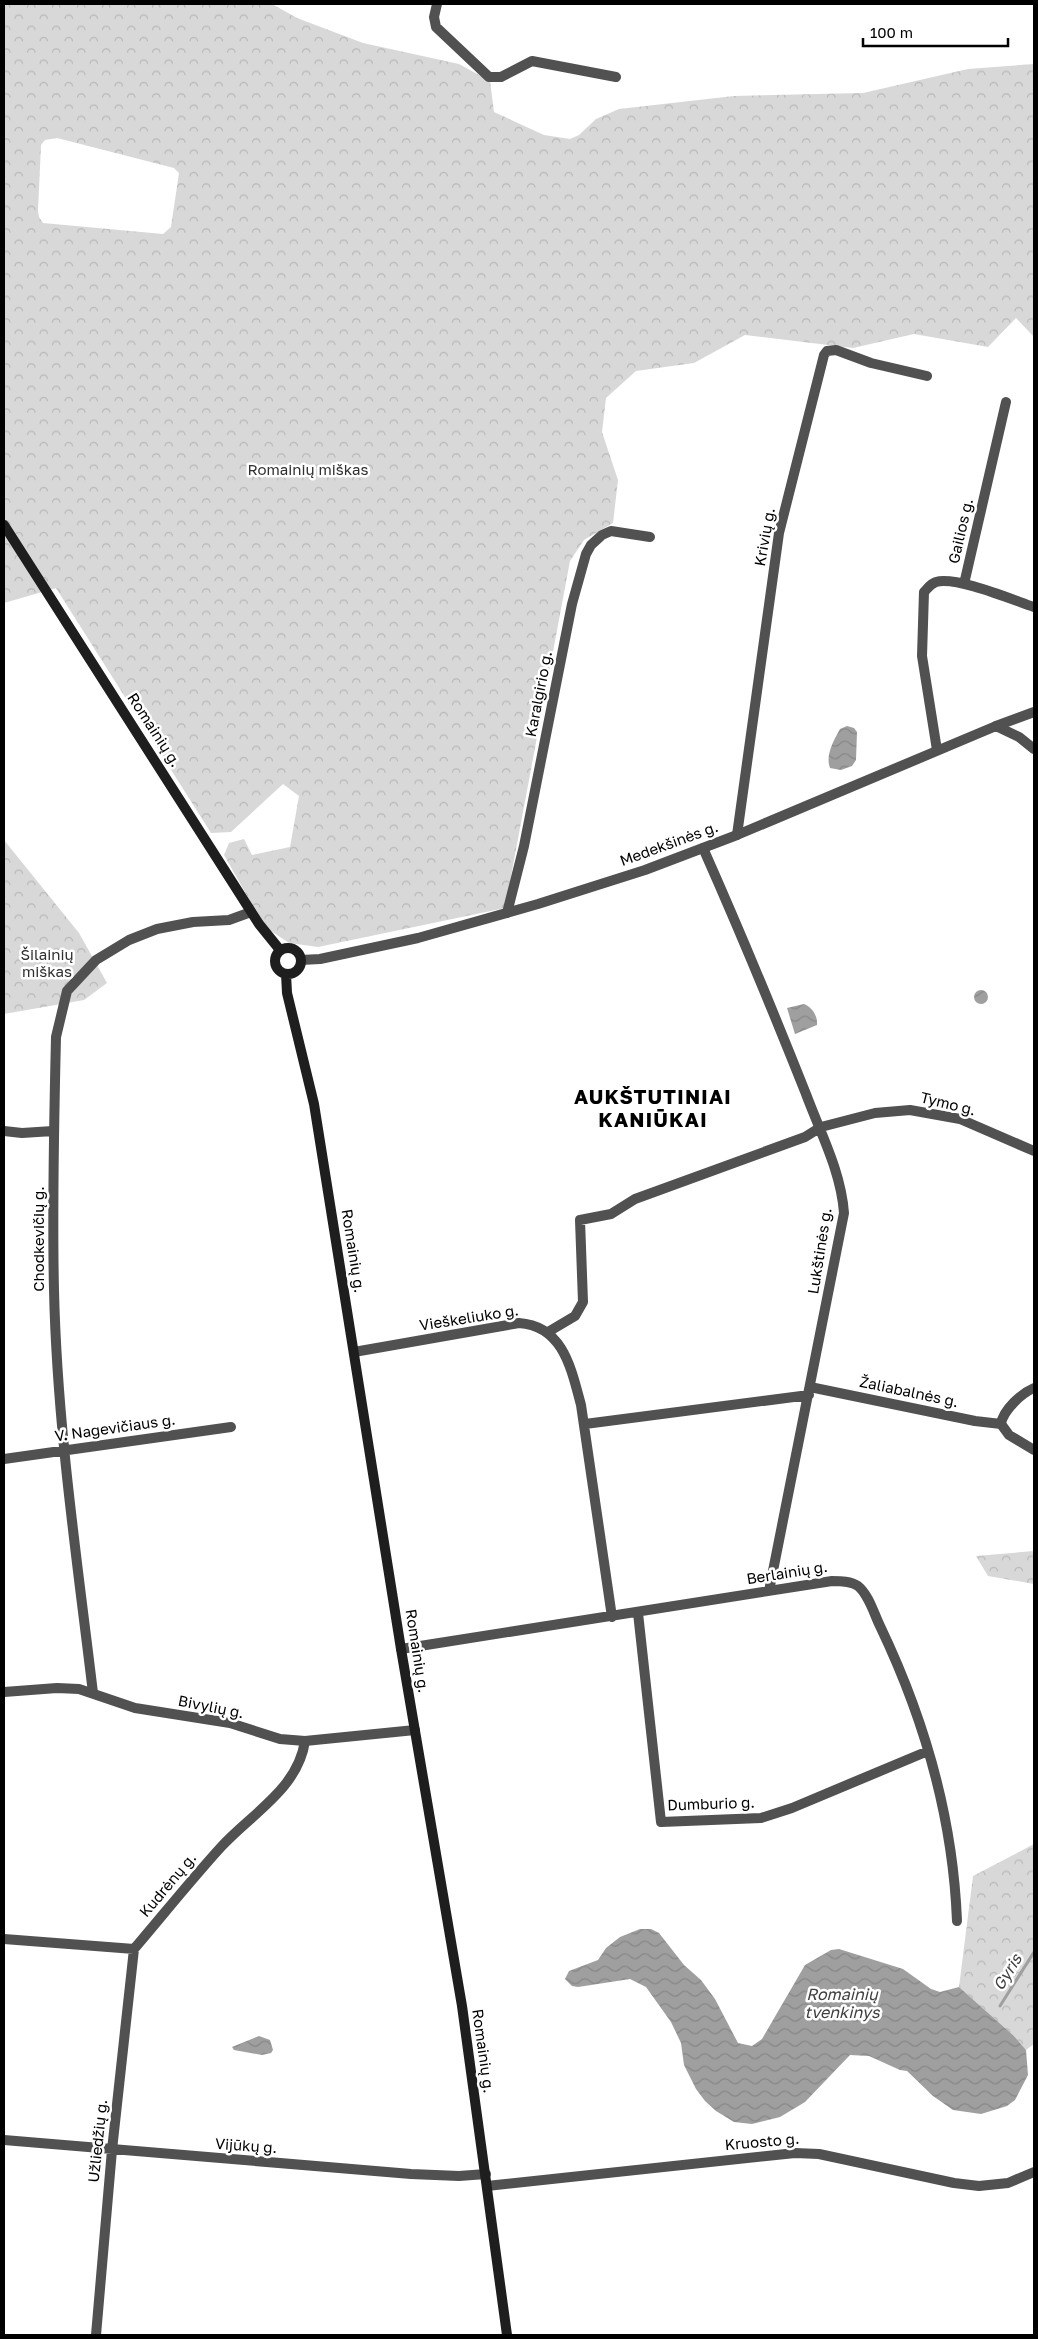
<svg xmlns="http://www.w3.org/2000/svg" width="1038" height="2339" font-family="'Golos Text',sans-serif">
  <defs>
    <pattern id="forest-crowns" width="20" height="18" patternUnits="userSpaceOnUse" patternTransform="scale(1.25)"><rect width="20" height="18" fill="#d8d8d8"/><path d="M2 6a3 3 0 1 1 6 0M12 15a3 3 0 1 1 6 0" fill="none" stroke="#b8b8b8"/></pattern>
    <pattern id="water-waves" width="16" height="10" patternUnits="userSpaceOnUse" patternTransform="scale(1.25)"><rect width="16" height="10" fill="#9f9f9f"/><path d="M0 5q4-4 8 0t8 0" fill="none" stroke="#878787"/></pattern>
  </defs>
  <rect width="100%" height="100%" fill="#fff"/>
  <path fill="url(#forest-crowns)" fill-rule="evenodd" d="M 4,4 L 272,4 L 297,18 L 363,43 L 459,64 L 490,81 L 494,112 L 544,135 L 570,139 L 579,135 L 596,119 L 619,109 L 734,96 L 863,93 L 968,69 L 1034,64 L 1034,337 L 1016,318 L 988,347 L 914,334 L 853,348 L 745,335 L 694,363 L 636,371 L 606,398 L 602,432 L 618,480 L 613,523 L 584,540 L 570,561 L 505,908 L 318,947 L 289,943 L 265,927 L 224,855 L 229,843 L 244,839 L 252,855 L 290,847 L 299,796 L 283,784 L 231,832 L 211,833 L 56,588 L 4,603 ZM 57,138 L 174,168 L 179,173 L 171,227 L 163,234 L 43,223 L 39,217 L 38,211 L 41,145 L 45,140 Z
    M 4,840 L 79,933 L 107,983 L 84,1000 L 4,1014 Z
    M 1034,1551 L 1034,1584 L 988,1576 L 976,1556 Z
    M 1034,1844 L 1034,2044 L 1026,2050 L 1014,2036 L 959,1987 L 973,1876 Z"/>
  <path fill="url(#water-waves)" d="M 847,726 L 854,728 L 857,732 L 856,760 L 852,766 L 841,770 L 830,768 C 825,755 834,740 840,729 Z
    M974 997a7 7 0 1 1 14 0a7 7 0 1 1-14 0Z
    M 804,1004 C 812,1007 818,1016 817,1025 L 795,1034 L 787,1008 Z
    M 640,1929 L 651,1929 L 659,1933 L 684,1965 L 701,1980 L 715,1999 L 738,2043 L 752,2046 L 762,2039 L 805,1965 L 831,1950 L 839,1949 L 903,1969 L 931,1989 L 940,1992 L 959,1987 L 1014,2036 L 1026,2050 L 1028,2075 L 1015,2100 L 1007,2106 L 981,2114 L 953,2110 L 933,2096 L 907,2071 L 900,2070 L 869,2056 L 850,2055 L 805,2102 L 780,2117 L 752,2124 L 734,2122 L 716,2111 L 705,2101 L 696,2089 L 684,2065 L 681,2043 L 671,2022 L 646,1987 L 630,1979 L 578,1987 L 572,1986 L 565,1979 L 569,1971 L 598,1960 L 606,1948 L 620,1937 Z
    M 259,2036 L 270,2040 L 273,2050 L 271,2053 L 262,2055 L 234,2050 L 232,2047 Z"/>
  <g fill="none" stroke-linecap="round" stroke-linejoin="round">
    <path stroke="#9f9f9f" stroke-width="3" d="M 1000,2006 L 1034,1952"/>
    <path stroke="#515151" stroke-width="10" d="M 437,4 L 434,17 L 436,27 L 489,77 L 501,77 L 532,61 L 616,77
      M 964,584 L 1006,402
      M 996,726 L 1034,712
      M 937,750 L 922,656 L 924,592 C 928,588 930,584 936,582 C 956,576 1013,600 1034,607
      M 737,835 L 779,533 L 824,355 L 827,351 L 836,350 L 871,363 L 927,376
      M 703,848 C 739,929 773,1011 806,1094 C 820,1132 841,1171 844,1213 L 769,1591
      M 507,913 L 524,846 L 572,604 L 586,554 L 591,545 L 602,535 L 611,531 L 650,537
      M 4,1131 L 22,1133 L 53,1131
      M 548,1332 L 575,1316 L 583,1302 L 580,1220 L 611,1214 L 635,1199 L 805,1137 L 821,1127 L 875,1113 L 910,1110 L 960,1119 L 1034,1151
      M 354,1352 L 519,1323 C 563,1326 571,1368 581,1405 L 612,1617
      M 810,1387 L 975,1421 L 1001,1424
      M 1034,1388 C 1022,1393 1003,1410 1001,1424 L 1009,1435 L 1034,1450
      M 585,1424 L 809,1395
      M 4,1459 L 231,1427
      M 638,1613 L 661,1822 L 761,1818 L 792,1808 L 928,1751
      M 401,1649 L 832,1581 C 841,1581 851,1581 858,1586 C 869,1595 874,1614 880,1626 C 924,1718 953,1819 957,1921
      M 93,1693 C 77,1559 57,1425 54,1290 C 52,1206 54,1121 56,1037 L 67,991 L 96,960 L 129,940 L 157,929 L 193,922 L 229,920 L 251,912
      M 4,1939 L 134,1949 C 163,1915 191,1880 221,1847 C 251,1814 298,1789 305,1741
      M 4,2140 L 411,2174 L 459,2176 L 486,2174
      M 487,2186 L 795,2153 L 819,2154 L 954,2183 L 979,2186 L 1008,2183 L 1034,2172
      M 96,2335 L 112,2150 L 134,1949"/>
    <path stroke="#515151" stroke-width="10" d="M 301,960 L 320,959 L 418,938 L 538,904 L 645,870 L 737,835 L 996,726 L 1019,737 L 1034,749
      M 4,1692 L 57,1688 L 79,1689 L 135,1708 L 230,1723 L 280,1739 L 305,1741 L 415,1730"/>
    <path stroke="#1e1e1e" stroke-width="10" d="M 4,525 L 259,924 L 280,950
      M275 961a13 13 0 1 1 26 0a13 13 0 1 1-26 0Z
      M 286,974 L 287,993 L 314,1104 L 401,1649 L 462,2006 L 507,2335"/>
  </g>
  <g text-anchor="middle" stroke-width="5" stroke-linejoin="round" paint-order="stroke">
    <g font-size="15" fill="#2f2f2f" stroke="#fff">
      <text x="308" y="475">Romainių miškas</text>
      <text x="47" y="960">Šilainių<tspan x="47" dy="17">miškas</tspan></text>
    </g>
    <g font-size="15" fill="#000" stroke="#fff">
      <text transform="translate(961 531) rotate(-77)" y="5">Gailios g.</text>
      <text transform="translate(765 537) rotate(-80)" y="5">Krivių g.</text>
      <text transform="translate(539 694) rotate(-79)" y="5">Karalgirio g.</text>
      <text transform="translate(154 730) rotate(57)" y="5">Romainių g.</text>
      <text transform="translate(669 844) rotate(-20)" y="5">Medekšinės g.</text>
      <text transform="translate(948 1104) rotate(14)" y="5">Tymo g.</text>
      <text transform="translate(39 1239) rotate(-90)" y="5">Chodkevičių g.</text>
      <text transform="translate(353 1251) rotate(81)" y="5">Romainių g.</text>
      <text transform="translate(820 1251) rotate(-81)" y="5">Lukštinės g.</text>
      <text transform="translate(469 1318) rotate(-9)" y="5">Vieškeliuko g.</text>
      <text transform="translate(909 1392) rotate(12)" y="5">Žaliabalnės g.</text>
      <text transform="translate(115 1428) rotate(-8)" y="5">V. Nagevičiaus g.</text>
      <text transform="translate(787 1573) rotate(-9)" y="5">Berlainių g.</text>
      <text transform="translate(417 1651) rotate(81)" y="5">Romainių g.</text>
      <text transform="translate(211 1707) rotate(11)" y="5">Bivylių g.</text>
      <text transform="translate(711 1804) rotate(-2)" y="5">Dumburio g.</text>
      <text transform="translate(168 1885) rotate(-50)" y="5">Kudrėnų g.</text>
      <text transform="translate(483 2051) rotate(82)" y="5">Romainių g.</text>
      <text transform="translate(98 2141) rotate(-84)" y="5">Užliedžių g.</text>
      <text transform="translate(762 2142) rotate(-5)" y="5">Kruosto g.</text>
      <text transform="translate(246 2146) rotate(4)" y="5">Vijūkų g.</text>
    </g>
    <g font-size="16" font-style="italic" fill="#404040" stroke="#fff">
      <text transform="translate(1007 1972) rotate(-58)" y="6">Gyris</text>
      <text x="842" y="2000">Romainių<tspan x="842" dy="18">tvenkinys</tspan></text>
    </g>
    <g font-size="20" font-weight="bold" letter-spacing="1" fill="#000" stroke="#fff">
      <text x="653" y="1104">AUKŠTUTINIAI<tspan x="653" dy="23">KANIŪKAI</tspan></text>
    </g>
  </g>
  <rect width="1038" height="2339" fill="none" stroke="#000000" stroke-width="10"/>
  <path d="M863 38v8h145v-8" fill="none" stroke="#000000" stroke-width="2.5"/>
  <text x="870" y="38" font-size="15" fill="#000000" stroke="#ffffff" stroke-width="4" paint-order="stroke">100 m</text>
</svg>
